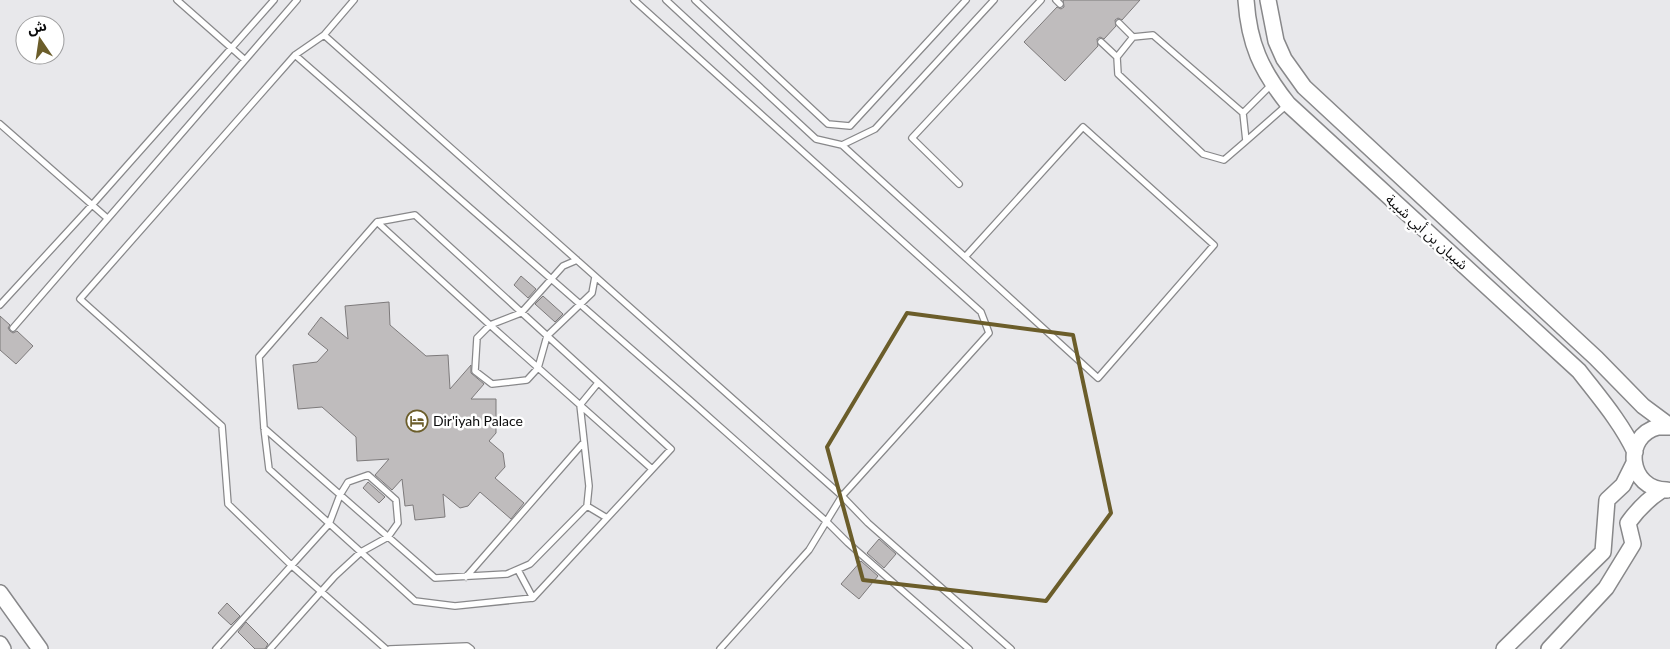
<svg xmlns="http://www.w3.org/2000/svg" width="1670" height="649" font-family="Lato,'Noto Sans Arabic',sans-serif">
  <rect width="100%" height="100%" fill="#e8e8eb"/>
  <path fill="#bfbcbd" stroke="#7d7a7b" d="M 1063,0 L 1140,0 L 1122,20 L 1118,18 L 1115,20 L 1116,26 L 1104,39 L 1100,37 L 1097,39 L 1098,46 L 1065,81 L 1024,42 L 1057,7 L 1061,9 L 1064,7 Z
    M 521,276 L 536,289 L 528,298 L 514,285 Z
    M 543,296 L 563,314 L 555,322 L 535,304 Z
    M 389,302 L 390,325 L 426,356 L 448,355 L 450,389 L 471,365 L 471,373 L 484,384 L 471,399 L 496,399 L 496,433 L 489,441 L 503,453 L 505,467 L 495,478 L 524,503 L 511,519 L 480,492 L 468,506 L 460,508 L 443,494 L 445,517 L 415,520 L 413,505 L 405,506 L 402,479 L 392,490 L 375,475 L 389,459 L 357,461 L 356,437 L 322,407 L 298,409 L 293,365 L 317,362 L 328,350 L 308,334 L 321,317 L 348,339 L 345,306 Z
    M 0,316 L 10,325 L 8,328 L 10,331 L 13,333 L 17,331 L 33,346 L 16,364 L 0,350 Z
    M 368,482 L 385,497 L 379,503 L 363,488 Z
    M 879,539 L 896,554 L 884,568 L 867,553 Z
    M 861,561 L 878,576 L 859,599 L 841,584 Z
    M 227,603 L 240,616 L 231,625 L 218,613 Z
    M 246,622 L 268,644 L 265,649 L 255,649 L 238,632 Z"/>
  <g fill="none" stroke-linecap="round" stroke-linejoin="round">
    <g stroke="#88888a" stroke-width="8">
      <path id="lane" d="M 177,0 L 245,60
        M 354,0 L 324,35 L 295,55 L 80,299 L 222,426 L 228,504 L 291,565 L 386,649
        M 634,0 L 981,312 L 989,333 L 842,496 L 809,550 L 720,649
        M 666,0 L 816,139 L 842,145 L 875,129 L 994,0
        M 695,0 L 828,124 L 850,126 L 966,0
        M 1056,0 L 1060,4
        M 1119,23 L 1133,37
        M 324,35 L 842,496 L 868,523 L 1011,649
        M 1153,35 L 1243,113 L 1246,141 L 1224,160 L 1203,154 L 1118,74 L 1117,57 L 1133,37 Z
        M 1101,42 L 1117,57
        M 295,55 L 692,402 L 827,522 L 848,543 L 969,649
        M 1243,113 L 1272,84
        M 0,124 L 107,218
        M 1246,141 L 1288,104
        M 842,145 L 1098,378 L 1214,245 L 1083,127 L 965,257
        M 959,184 L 912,138 L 1041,0
        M 415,215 L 671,449 L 533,598 L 455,606 L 415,601 L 269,469 L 264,428 L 259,357 L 377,222 Z
        M 377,222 L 490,325 L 652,469
        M 577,260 L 563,266 L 521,313 L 490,325 L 477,338 L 475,371 L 492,384 L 527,380 L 538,368 L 547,336 L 592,293 L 595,277
        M 0,305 L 92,205 L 274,0
        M 13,328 L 297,0
        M 264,428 L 435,578 L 507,574 L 530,564 L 587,506 L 589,486 L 580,405 L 598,383
        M 587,506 L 607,518
        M 518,570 L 533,598
        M 466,577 L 584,442
        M 216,649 L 329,524 L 340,495 L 348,482 L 368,475 L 396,500 L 398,523 L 388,537 L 361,552 L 335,576 L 270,649
        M 390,649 L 467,646 L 471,649"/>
    </g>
    <g stroke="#88888a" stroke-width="18">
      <path id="secondary" d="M 1246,0 C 1249,44 1261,70 1288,104 L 1579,371 C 1599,397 1621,422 1635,452
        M 1268,0 L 1276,41 L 1284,59 L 1304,87 L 1596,358 L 1643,406 L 1670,426
        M 1667,490 C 1628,490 1622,436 1658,427 C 1662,427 1666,427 1670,427
        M 0,593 L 40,649
        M 0,644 L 3,649
        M 1504,649 L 1603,552 L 1607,500 L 1623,485 L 1634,463
        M 1549,649 L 1606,588 L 1633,544 L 1628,523 C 1638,509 1648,499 1662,490"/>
    </g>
    <use href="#lane" stroke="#fff" stroke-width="5.5"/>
    <use href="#secondary" stroke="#fff" stroke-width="15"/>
  </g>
  <path fill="none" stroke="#6b5d2a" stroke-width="4" stroke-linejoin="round" d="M 907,313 L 1073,335 L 1111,513 L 1046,601 L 863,580 L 827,447 Z"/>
  <defs>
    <g id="hotel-ring" transform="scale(1.125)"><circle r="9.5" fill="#fff" stroke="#6b5d2a" stroke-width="1.5"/><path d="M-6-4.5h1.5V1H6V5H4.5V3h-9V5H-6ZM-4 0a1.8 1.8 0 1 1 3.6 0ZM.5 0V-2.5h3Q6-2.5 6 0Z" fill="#6b5d2a"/></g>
  </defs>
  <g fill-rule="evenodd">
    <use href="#hotel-ring" x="417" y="421"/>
  </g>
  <g text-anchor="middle" stroke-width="5" stroke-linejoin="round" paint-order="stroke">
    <g font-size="14" fill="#0b0b0c" stroke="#fff">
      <text transform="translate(1427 232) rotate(42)" y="5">شيبان بن أبي شيبة</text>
    </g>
    <g font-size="14" fill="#0b0b0c" stroke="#fff" text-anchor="start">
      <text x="433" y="426">Dir'iyah Palace</text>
    </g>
  </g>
  <g transform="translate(40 40) rotate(347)"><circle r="24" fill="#ffffff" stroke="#9d9d9e"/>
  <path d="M0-4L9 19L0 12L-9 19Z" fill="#6b5d2a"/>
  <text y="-8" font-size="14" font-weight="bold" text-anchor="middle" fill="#0b0b0c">ش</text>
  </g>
</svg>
